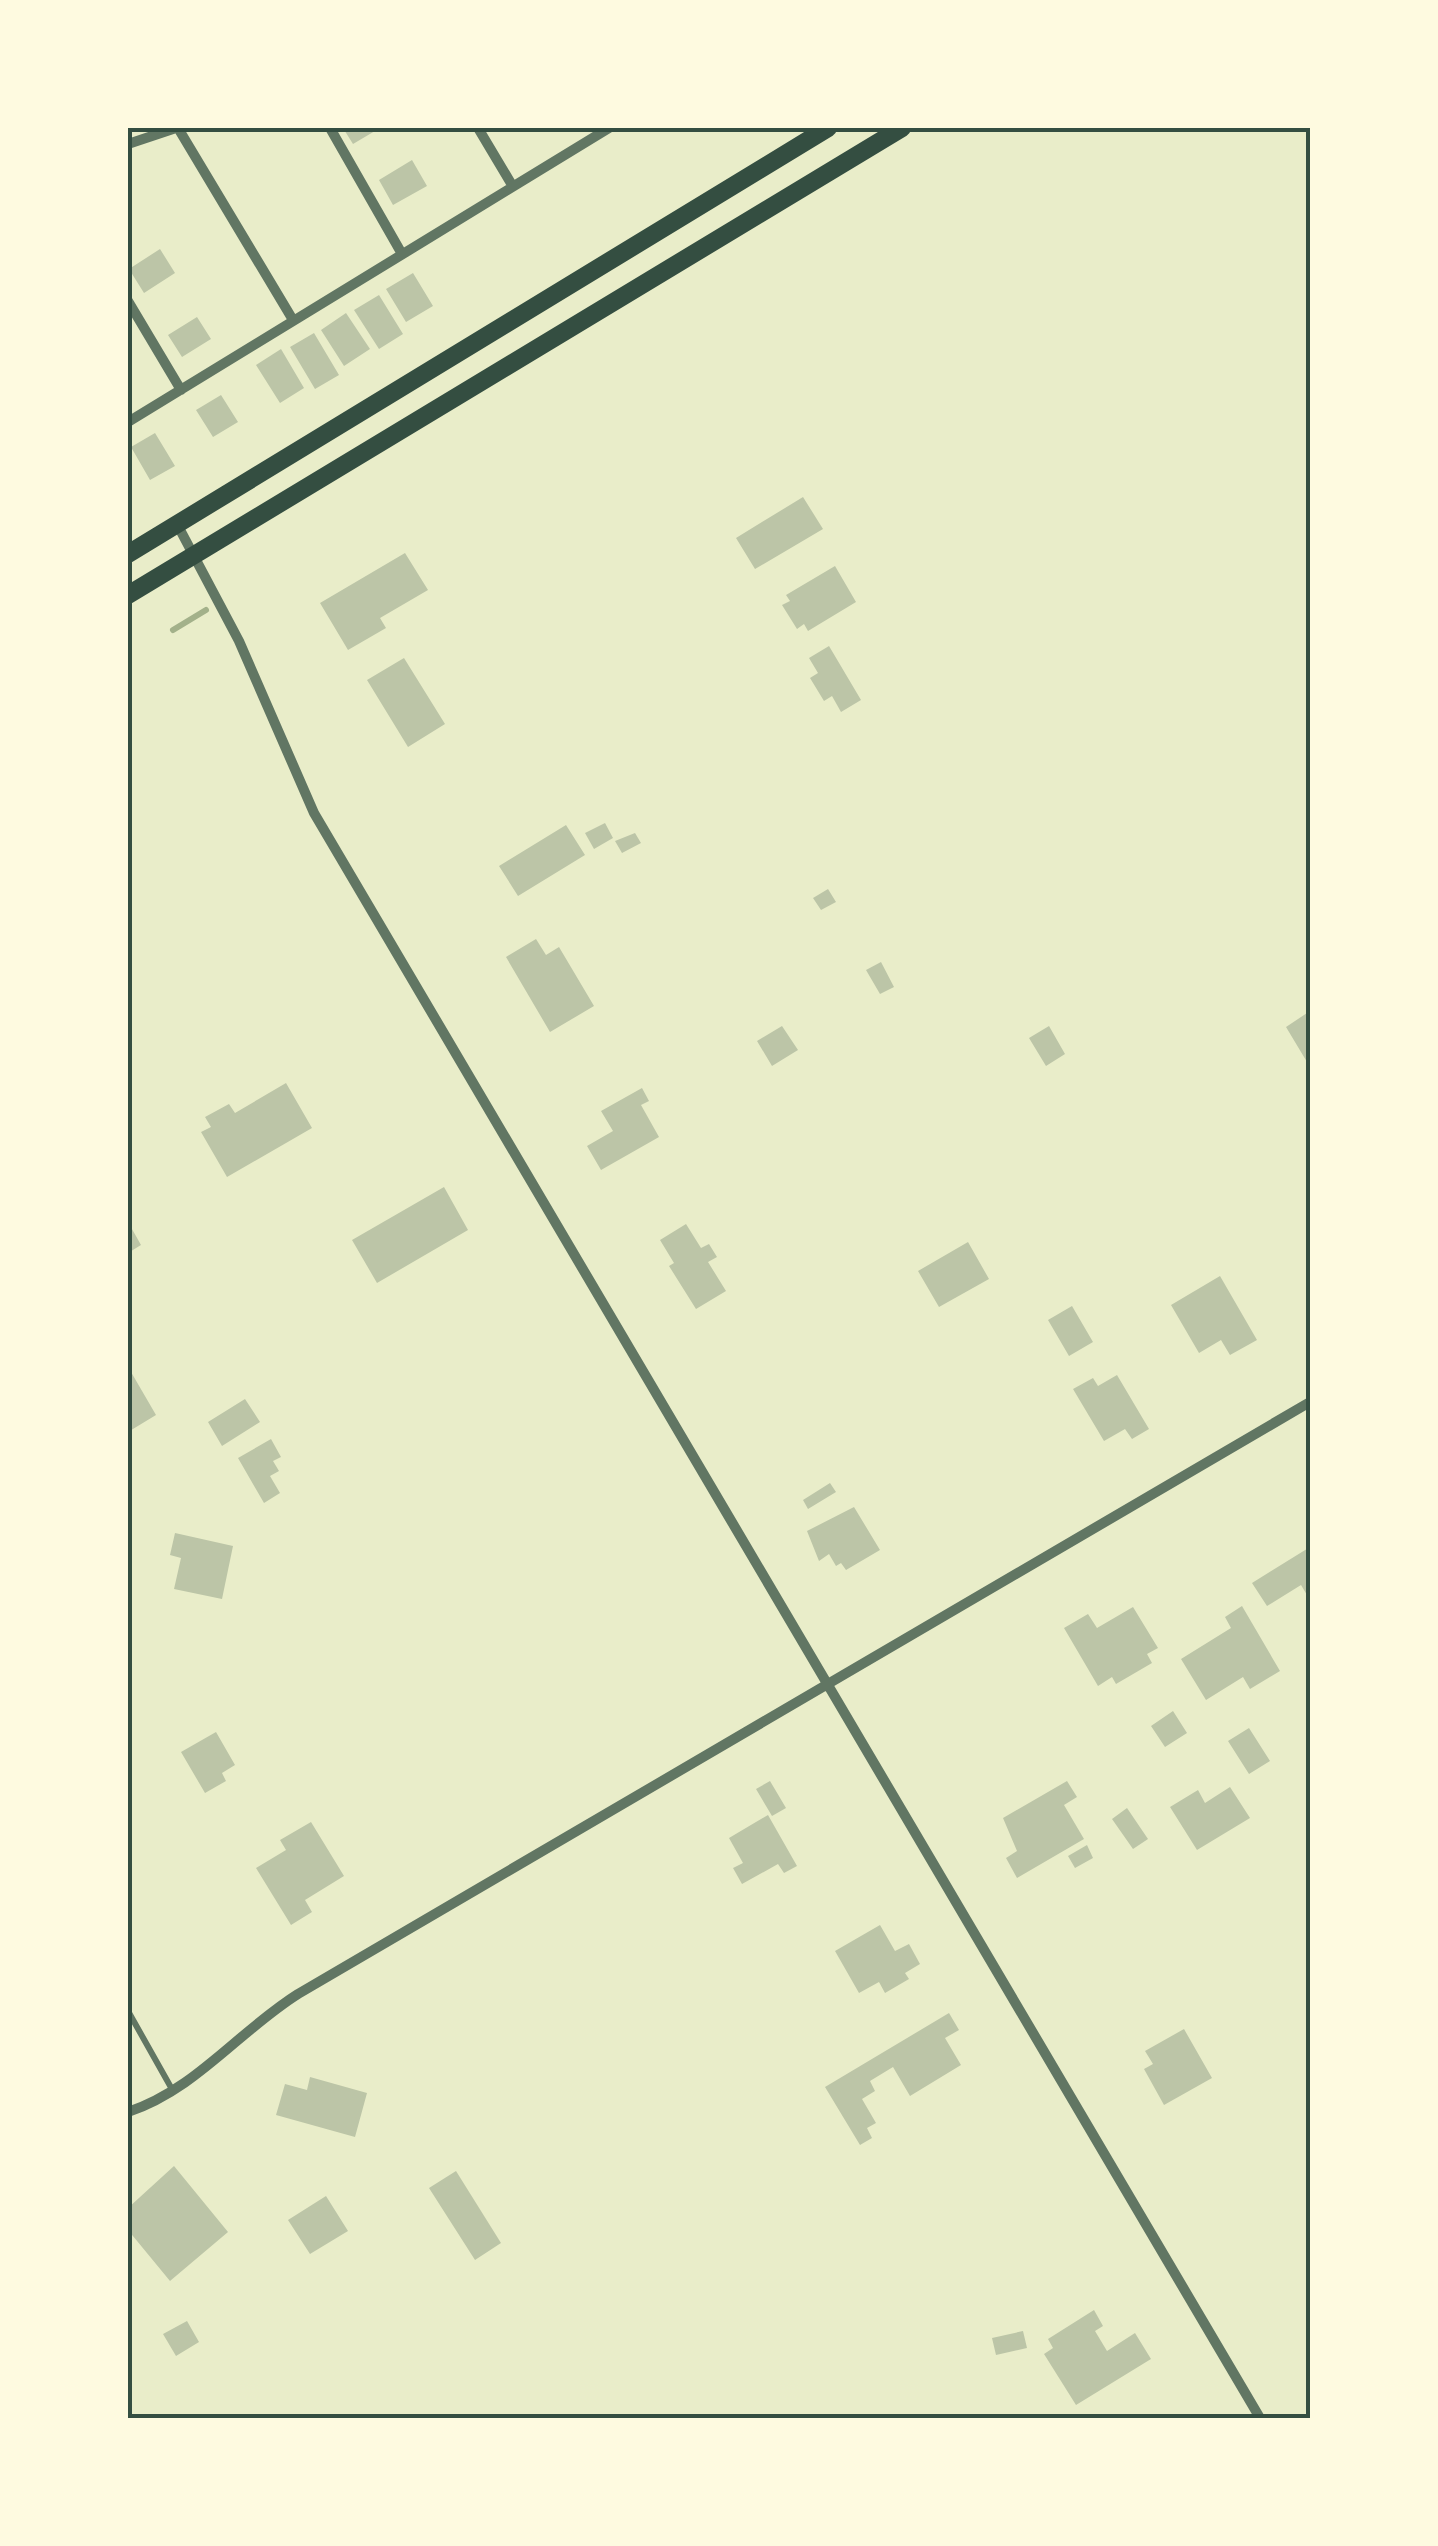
<svg xmlns="http://www.w3.org/2000/svg" width="1438" height="2546" font-family="Raleway,sans-serif">
  <rect width="100%" height="100%" fill="#e9edc9"/>
  <g fill="none" stroke-linecap="round" stroke-linejoin="round">
    <path stroke="#a3b18a" stroke-width="6" d="M 173,630 L 206,610"/>
  </g>
  <path fill="#bcc5a7" d="M 343,128 L 380,128 L 353,144 Z
    M 412,160 L 427,186 L 393,205 L 379,180 Z
    M 160,249 L 175,273 L 144,293 L 129,269 Z
    M 413,273 L 433,306 L 406,322 L 386,289 Z
    M 379,295 L 403,334 L 379,349 L 354,310 Z
    M 346,313 L 370,349 L 344,366 L 321,330 Z
    M 197,317 L 211,339 L 182,357 L 168,335 Z
    M 314,333 L 339,375 L 315,389 L 290,347 Z
    M 281,349 L 304,388 L 280,403 L 256,365 Z
    M 221,395 L 238,422 L 213,437 L 196,410 Z
    M 155,433 L 175,466 L 150,480 L 131,447 Z
    M 803,497 L 823,529 L 755,569 L 736,538 Z
    M 405,553 L 428,590 L 380,618 L 386,628 L 348,650 L 320,603 Z
    M 835,566 L 856,602 L 808,631 L 804,624 L 797,629 L 782,605 L 790,601 L 786,595 Z
    M 829,646 L 861,700 L 841,712 L 832,696 L 824,701 L 810,678 L 818,673 L 809,658 Z
    M 404,658 L 445,724 L 408,747 L 367,680 Z
    M 605,823 L 613,838 L 594,849 L 585,833 Z
    M 566,825 L 585,855 L 518,896 L 499,866 Z
    M 635,833 L 641,843 L 622,853 L 615,841 Z
    M 828,889 L 836,902 L 821,910 L 813,898 Z
    M 536,939 L 546,955 L 559,947 L 594,1006 L 550,1032 L 506,957 Z
    M 881,962 L 894,987 L 880,994 L 866,970 Z
    M 1310,1011 L 1310,1067 L 1286,1027 Z
    M 782,1026 L 798,1050 L 772,1066 L 757,1041 Z
    M 1049,1026 L 1065,1054 L 1046,1066 L 1029,1038 Z
    M 286,1083 L 312,1128 L 227,1177 L 201,1132 L 211,1127 L 205,1117 L 229,1104 L 235,1113 Z
    M 642,1088 L 649,1101 L 641,1105 L 659,1137 L 601,1170 L 587,1146 L 613,1131 L 601,1111 Z
    M 444,1187 L 468,1230 L 377,1283 L 352,1240 Z
    M 128,1222 L 141,1245 L 128,1253 Z
    M 686,1224 L 701,1248 L 709,1244 L 717,1257 L 708,1262 L 726,1291 L 696,1309 L 669,1266 L 674,1263 L 660,1240 Z
    M 968,1242 L 989,1279 L 939,1307 L 918,1271 Z
    M 1220,1276 L 1257,1340 L 1230,1355 L 1221,1340 L 1199,1353 L 1171,1305 Z
    M 1072,1306 L 1093,1342 L 1069,1356 L 1048,1320 Z
    M 131,1372 L 156,1415 L 128,1432 L 128,1374 Z
    M 1117,1375 L 1149,1429 L 1132,1439 L 1125,1429 L 1104,1441 L 1073,1389 L 1093,1378 L 1098,1386 Z
    M 245,1399 L 260,1422 L 222,1446 L 208,1422 Z
    M 271,1439 L 281,1457 L 273,1461 L 279,1471 L 270,1476 L 280,1493 L 264,1503 L 238,1458 Z
    M 830,1483 L 836,1492 L 808,1509 L 803,1500 Z
    M 854,1507 L 880,1550 L 846,1570 L 841,1563 L 836,1566 L 829,1554 L 819,1561 L 807,1531 Z
    M 175,1533 L 233,1546 L 222,1599 L 174,1589 L 181,1558 L 170,1555 Z
    M 1310,1547 L 1310,1600 L 1301,1585 L 1267,1606 L 1252,1583 Z
    M 1242,1606 L 1280,1671 L 1250,1689 L 1243,1677 L 1206,1700 L 1181,1659 L 1231,1628 L 1225,1617 Z
    M 1133,1607 L 1158,1648 L 1147,1654 L 1152,1663 L 1116,1684 L 1112,1677 L 1098,1686 L 1064,1628 L 1088,1614 L 1097,1628 Z
    M 1173,1711 L 1187,1733 L 1165,1747 L 1151,1726 Z
    M 1249,1728 L 1270,1761 L 1249,1774 L 1228,1741 Z
    M 216,1732 L 235,1765 L 222,1773 L 226,1781 L 205,1793 L 181,1752 Z
    M 770,1781 L 786,1808 L 772,1816 L 756,1789 Z
    M 1067,1781 L 1077,1797 L 1064,1805 L 1084,1839 L 1017,1878 L 1006,1858 L 1017,1851 L 1003,1818 Z
    M 1230,1787 L 1250,1818 L 1197,1850 L 1170,1807 L 1198,1790 L 1205,1803 Z
    M 1127,1808 L 1148,1839 L 1133,1849 L 1112,1819 Z
    M 768,1815 L 797,1866 L 784,1873 L 778,1864 L 742,1884 L 733,1868 L 743,1863 L 729,1838 Z
    M 311,1822 L 344,1876 L 305,1900 L 312,1912 L 291,1925 L 256,1868 L 286,1850 L 280,1840 Z
    M 1087,1845 L 1093,1858 L 1075,1868 L 1068,1856 Z
    M 880,1925 L 895,1951 L 909,1944 L 920,1964 L 905,1973 L 909,1979 L 885,1993 L 879,1982 L 859,1993 L 835,1951 Z
    M 949,2013 L 959,2030 L 945,2038 L 961,2065 L 910,2096 L 893,2067 L 870,2081 L 875,2091 L 862,2099 L 876,2123 L 867,2128 L 872,2138 L 860,2145 L 825,2087 Z
    M 1184,2029 L 1212,2078 L 1164,2105 L 1144,2069 L 1153,2064 L 1145,2051 Z
    M 310,2077 L 367,2093 L 355,2137 L 276,2115 L 285,2084 L 307,2090 Z
    M 174,2166 L 228,2232 L 170,2281 L 128,2230 L 128,2208 Z
    M 456,2171 L 501,2243 L 475,2260 L 429,2188 Z
    M 326,2196 L 348,2231 L 310,2254 L 288,2220 Z
    M 1094,2310 L 1103,2326 L 1095,2331 L 1107,2351 L 1135,2333 L 1151,2359 L 1076,2405 L 1044,2354 L 1053,2348 L 1048,2339 Z
    M 187,2321 L 199,2342 L 176,2356 L 163,2334 Z
    M 1023,2331 L 1027,2348 L 996,2355 L 992,2338 Z"/>
  <g fill="none" stroke-linecap="round" stroke-linejoin="round">
    <path stroke="#617663" stroke-width="6" d="M 128,2011 L 173,2091"/>
    <path stroke="#617663" stroke-width="10" d="M 178,128 L 293,320
      M 330,128 L 402,254
      M 478,128 L 512,185
      M 128,144 L 176,128
      M 128,301 L 181,390
      M 128,422 L 609,128
      M 177,524 L 239,641 L 314,813 L 1260,2418
      M 128,2112 C 195,2090 239,2031 298,1994 L 1310,1402"/>
    <path stroke="#344e41" stroke-width="18" d="M 128,554 L 828,128
      M 128,595 L 902,128"/>
  </g>
  <rect width="1438" height="2546" fill="none" stroke="#fefae0" stroke-width="260"/>
  <rect x="130" y="130" width="1178" height="2286" fill="none" stroke="#344e41" stroke-width="4"/>
</svg>
